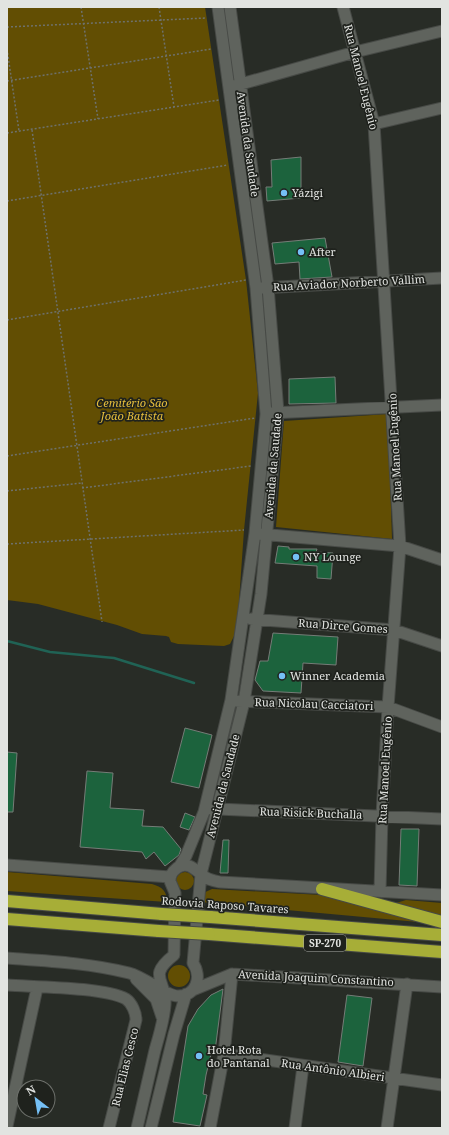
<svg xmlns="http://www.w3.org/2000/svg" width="449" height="1135" font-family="'Noto Serif',serif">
  <rect width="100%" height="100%" fill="#282c26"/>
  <path fill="#624e03" d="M 7,7 L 205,7 L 246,280 L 258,393 L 244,530 L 237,630 L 230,644 L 224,646 L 178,644 L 171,642 L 169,637 L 166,636 L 142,634 L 117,625 L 38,604 L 7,600 Z
    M 388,414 L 392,539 L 276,527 L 284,421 Z
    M176 881a9 9 0 1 1 18 0a9 9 0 1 1-18 0Z
    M 7,872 L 152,884 C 162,887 167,891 167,902 L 7,891 Z
    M 212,889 L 322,895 L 429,923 L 201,902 L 201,894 Z
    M 406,900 L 442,903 L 442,916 L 393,904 Z
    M168 976a11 11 0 1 1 22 0a11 11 0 1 1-22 0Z"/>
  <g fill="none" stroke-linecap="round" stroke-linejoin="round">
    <path stroke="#206355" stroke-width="2.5" d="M 7,641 L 50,652 L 114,658 L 194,683"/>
  </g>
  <path fill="#1c633d" stroke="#757c77" d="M 301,157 L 301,198 L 267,201 L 266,187 L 272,187 L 271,160 Z
    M 325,238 L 332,277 L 300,279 L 299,262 L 275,264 L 272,243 Z
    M 335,377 L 336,403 L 289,404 L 289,379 Z
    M 278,546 L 289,547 L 289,549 L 317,549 L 316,552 L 333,553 L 331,579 L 317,578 L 317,566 L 275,563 Z
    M 273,633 L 338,637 L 336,665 L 303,663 L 301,693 L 263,691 L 255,680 L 260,661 L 268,661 Z
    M 185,728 L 212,735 L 199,788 L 171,782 Z
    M 7,752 L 17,753 L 13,812 L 7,812 Z
    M 87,771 L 113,773 L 110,808 L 144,810 L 142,826 L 163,827 L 181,849 L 179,855 L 165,866 L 154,852 L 146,859 L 142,852 L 80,847 Z
    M 185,813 L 195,817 L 189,830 L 180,827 Z
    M 401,829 L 419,829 L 417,886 L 399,885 Z
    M 223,840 L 229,840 L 228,873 L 220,873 Z
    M 223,989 L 215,1051 L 212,1050 L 206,1075 L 203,1094 L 207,1095 L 200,1126 L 173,1122 L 188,1026 L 198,1009 L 211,995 Z
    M 347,995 L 372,998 L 363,1066 L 338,1062 Z"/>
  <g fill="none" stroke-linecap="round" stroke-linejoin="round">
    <g stroke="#474a46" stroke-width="13">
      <path id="minor" d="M 343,7 L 374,124 L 400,546 L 388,707 L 382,816 L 380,891
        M 234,86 L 355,52 L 442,31
        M 374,124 L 442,108
        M 261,288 L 442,278
        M 271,413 L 442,405
        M 259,534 L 400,546 L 442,560
        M 251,619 L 394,630 L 442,646
        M 236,701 L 388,707 L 442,727
        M 213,810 L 218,809 L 442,819
        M 7,865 L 170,877
        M 179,867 L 186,856 L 204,812 L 231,700 L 255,533 L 266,414 L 256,288 L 218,7
        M 7,958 C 48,961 89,963 129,973 C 145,977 166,996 178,996 C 197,996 202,976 193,963 L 201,874 L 244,702 L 261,594 L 278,412 L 268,287 L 230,7
        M 136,979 L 156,999 L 162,1017
        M 7,985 C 35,987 104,987 126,999 C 132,1003 136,1013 136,1020 L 109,1128
        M 193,990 L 232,974 L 442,987
        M 224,1054 L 442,1085
        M 7,1126 L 37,988
        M 137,1128 C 143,1102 149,1076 155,1050 C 159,1036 164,1020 165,1005 C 167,979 146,977 174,955 L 175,893 L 170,881 C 170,875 172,872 177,868 C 188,860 196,871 205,877 C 209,880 215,881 220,882 L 442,895
        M 151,1128 L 174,1034 L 186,994
        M 210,1128 L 224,1054 L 232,974
        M 295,1128 L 303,1066
        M 387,1128 L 407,984"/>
    </g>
    <g stroke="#474a46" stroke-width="14">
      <path id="highway" d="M 322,889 L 442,922
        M 7,901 L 162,914
        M 210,917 L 442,935
        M 7,919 L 159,931
        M 209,934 L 442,952"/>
    </g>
    <path stroke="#6e716c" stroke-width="1.5" stroke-dasharray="2 2" stroke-linecap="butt" d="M 81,7 L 98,119
      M 159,7 L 174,107
      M 7,27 L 206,18
      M 7,49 L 19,131
      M 7,81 L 211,49
      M 32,130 L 102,622
      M 7,133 L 219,100
      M 7,201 L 228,165
      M 7,320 L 246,280
      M 7,456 L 255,418
      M 82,488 L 251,466
      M 7,491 L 82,483
      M 7,544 L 244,530"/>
    <use href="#minor" stroke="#5f635d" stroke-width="11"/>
    <use href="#highway" stroke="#a7ae37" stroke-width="12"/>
    <g stroke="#474a46" stroke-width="14" stroke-linecap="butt">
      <path id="highway-bridge" d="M 162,914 L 210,917
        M 159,931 L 209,934"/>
    </g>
    <use href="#highway-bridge" stroke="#a7ae37" stroke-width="12"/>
  </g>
  <g fill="#75c0f6" stroke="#1f221d" stroke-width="1.5">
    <circle cx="284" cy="193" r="4"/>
    <circle cx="301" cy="252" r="4"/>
    <circle cx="296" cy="557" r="4"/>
    <circle cx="282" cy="676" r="4"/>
    <circle cx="199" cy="1056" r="4"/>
  </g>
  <g text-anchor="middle" stroke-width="3.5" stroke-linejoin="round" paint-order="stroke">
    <rect fill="#1f221d" stroke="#a8aaa6" stroke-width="1" x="304" y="935" width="42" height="16" rx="3"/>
    <g font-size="10" font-weight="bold" fill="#e2e4e1">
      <text x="325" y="947">SP-270</text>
    </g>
    <g font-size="11" fill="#e2e4e1" stroke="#1f221d">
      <text transform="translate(361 77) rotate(76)" y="4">Rua Manoel Eugênio</text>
      <text transform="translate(248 144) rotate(82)" y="4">Avenida da Saudade</text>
      <text transform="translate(349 283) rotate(-3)" y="4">Rua Aviador Norberto Vallim</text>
      <text transform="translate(395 447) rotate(-93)" y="4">Rua Manoel Eugênio</text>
      <text transform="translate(273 466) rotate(-85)" y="4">Avenida da Saudade</text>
      <text transform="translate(343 626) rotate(4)" y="4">Rua Dirce Gomes</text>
      <text transform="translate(314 704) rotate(2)" y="4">Rua Nicolau Cacciatori</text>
      <text transform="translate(385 770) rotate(-87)" y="4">Rua Manoel Eugênio</text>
      <text transform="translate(223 786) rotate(-76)" y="4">Avenida da Saudade</text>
      <text transform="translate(311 813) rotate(2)" y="4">Rua Risick Buchalla</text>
      <text transform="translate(225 905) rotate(4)" y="4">Rodovia Raposo Tavares</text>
      <text transform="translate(316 978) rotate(3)" y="4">Avenida Joaquim Constantino</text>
      <text transform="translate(125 1067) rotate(-76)" y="4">Rua Elias Cesco</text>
      <text transform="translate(333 1070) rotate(8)" y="4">Rua Antônio Albieri</text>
    </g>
    <g font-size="11" fill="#e2e4e1" stroke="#1f221d" text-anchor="start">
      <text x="292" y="197">Yázigi</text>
      <text x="309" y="256">After</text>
      <text x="304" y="561">NY Lounge</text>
      <text x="290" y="680">Winner Academia</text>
      <text x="207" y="1054">Hotel Rota<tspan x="207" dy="13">do Pantanal</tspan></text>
    </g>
    <g font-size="11" font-style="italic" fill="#e5be3c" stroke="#1f221d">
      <text x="132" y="407">Cemitério São<tspan x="132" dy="13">João Batista</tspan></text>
    </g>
  </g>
  <rect width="449" height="1135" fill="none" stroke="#e2e4e1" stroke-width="16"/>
  <g transform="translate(36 1099) rotate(329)"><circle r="19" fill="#1f221d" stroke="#6d706b"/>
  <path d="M0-3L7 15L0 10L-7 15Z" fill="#75c0f6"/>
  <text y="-6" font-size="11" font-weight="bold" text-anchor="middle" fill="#e2e4e1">N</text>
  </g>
</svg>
